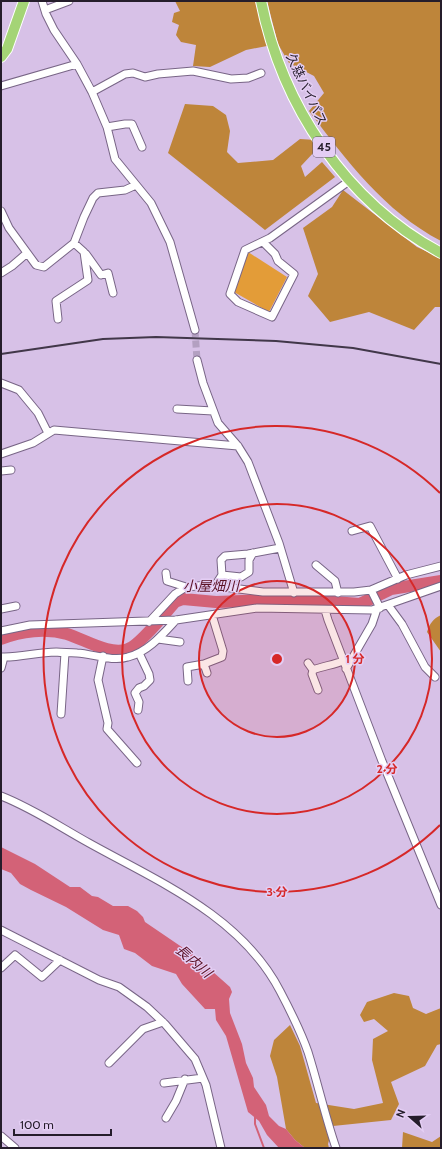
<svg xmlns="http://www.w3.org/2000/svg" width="442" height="1149" font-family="Cabin,'Noto Sans JP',sans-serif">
  <rect width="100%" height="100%" fill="#d7c1e7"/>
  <path fill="#e39c38" d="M 248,252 L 287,277 L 269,312 L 234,292 Z"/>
  <path fill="#be853a" d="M 175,1 L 258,1 L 267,46 L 246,50 L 210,67 L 193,66 L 196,45 L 181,42 L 176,35 L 179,25 L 172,22 L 174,13 L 180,11 Z
    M 267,1 L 441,1 L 441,241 C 384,211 347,161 309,111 L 324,93 L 314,76 L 289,63 L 278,44 Z
    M 185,104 L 213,106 L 226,115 L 230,131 L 227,152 L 238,163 L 273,160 L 300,139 L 316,140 L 316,150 L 301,166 L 305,177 L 322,162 L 335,177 L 265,230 L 168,153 Z
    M 343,190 L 417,247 L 441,258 L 441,307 L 435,307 L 414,330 L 369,312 L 330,322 L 308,296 L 318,274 L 303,228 L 332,207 Z
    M 441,615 L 441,652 L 427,632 C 430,623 433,619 441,615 Z
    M 394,993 L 409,996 L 413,1008 L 426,1014 L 441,1008 L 441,1044 L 437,1045 L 425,1066 L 391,1082 L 399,1104 L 391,1120 L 333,1126 L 328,1144 L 329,1148 L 305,1148 L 295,1140 L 286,1129 L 277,1077 L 270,1056 L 274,1040 L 290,1025 L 300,1046 L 316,1103 L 354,1109 L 383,1103 L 372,1060 L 373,1039 L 388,1031 L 374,1019 L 364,1022 L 360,1015 L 367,1002 Z
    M 403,1132 L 432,1142 L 441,1136 L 441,1148 L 402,1148 Z"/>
  <path fill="#d36277" d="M 1,847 L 35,864 L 70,887 L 80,887 L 92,896 L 98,897 L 113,906 L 128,906 L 137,911 L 143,917 L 145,922 L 195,956 L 230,987 L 232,992 L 229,999 L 230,1013 L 242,1044 L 246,1063 L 253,1078 L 254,1087 L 266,1105 L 269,1116 L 279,1126 L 286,1129 L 295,1140 L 305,1148 L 279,1148 L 267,1135 L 259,1121 L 248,1112 L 226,1036 L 216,1020 L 215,1009 L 205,1009 L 182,984 L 176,974 L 152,966 L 135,953 L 124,949 L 119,935 L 103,930 L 66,907 L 31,890 L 20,884 L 11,873 L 1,869 Z"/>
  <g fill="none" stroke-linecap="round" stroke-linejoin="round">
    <path stroke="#d36277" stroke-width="2" d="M 255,1115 L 255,1124 L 264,1148"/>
    <path stroke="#d36277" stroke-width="12" d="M 1,639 C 21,631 46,628 67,634 C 86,640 110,656 128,649 C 140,645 166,612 175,602 L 183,599 L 216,602 L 292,599 L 360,604 L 391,589 L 441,581"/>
    <path stroke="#b3a0c1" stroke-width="7" stroke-dasharray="7 3.5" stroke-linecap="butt" d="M 195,330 L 197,360"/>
    <g stroke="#786586" stroke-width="9">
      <path id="minor" d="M 42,1 L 46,14 L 54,30 L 77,64 L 92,92 L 107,127 L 115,159 L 151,203 L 170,242 L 195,330
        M 45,10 L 69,1
        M 1,86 L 77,64
        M 92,92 L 125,74 L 133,73 L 145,77 L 158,74 L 193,71 L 231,79 L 248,78 L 261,73
        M 107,127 L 125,124 L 132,124 L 142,147
        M 1,211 L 9,228 L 36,265 L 44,267 L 74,243 L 84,217 L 93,198 L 98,193 L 125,190 L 136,185
        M 263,242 L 275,254 L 278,261 L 294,274 L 272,317 L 238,302 L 230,294 L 245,250 L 270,238 L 349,181
        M 86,254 L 101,275 L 108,273 L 113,293
        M 1,273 L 12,266 L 27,253
        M 58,319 L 56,301 L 88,280 L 84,252 L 74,243
        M 197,360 L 203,383 L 218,423 L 238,446 L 248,462 L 279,543 L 294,593
        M 1,383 L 19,390 L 38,413 L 48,433
        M 177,409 L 213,411
        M 1,454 L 33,443 L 54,430 L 238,446
        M 1,471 L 11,470
        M 352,531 L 370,526 L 398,579
        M 316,565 L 335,581 L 338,593
        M 166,573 L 167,581 L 186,587
        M 222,575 L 241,577 L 249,572 L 249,560 L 253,553
        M 215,586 L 222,575 L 221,560 L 225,556 L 248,554 L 280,548
        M 371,590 L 380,608
        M 388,605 L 402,624 L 425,667 L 435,677
        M 1,609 L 16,606
        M 325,610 L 328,620 L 382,761 L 441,905
        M 149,622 L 175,594 L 186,587 L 208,585 L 263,592 L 354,592 L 371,590 L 406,575 L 441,566
        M 1,631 L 30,625 L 176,620 L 257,608 L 372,610 L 441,586
        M 158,639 L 180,642
        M 103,656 L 98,680 L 108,723 L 107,729 L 137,763
        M 1,657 C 20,658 37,652 56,652 C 63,653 70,652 77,653 C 93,654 113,662 128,657 C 148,652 163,634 176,620
        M 308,663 L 313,670 C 323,666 333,665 343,661
        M 204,664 L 207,673
        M 1,668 L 4,657
        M 346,669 L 372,624 L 377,609
        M 313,670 L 312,674 L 318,690
        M 188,681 L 187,667 L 204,664 L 222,657 L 223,651 L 212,615
        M 138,710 L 139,702 L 135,693 L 139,688 L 144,686 L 150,680 L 149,674 L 139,653
        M 61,714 L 65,653
        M 1,796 C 32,808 60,827 89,843 C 159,882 241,916 280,991 C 290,1010 301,1032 308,1052 C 318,1084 325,1116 336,1148
        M 1,930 L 99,980 L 119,987 L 147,1007 L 165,1024 L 195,1059 L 206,1085 L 221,1148
        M 1,968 L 15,955 L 42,977 L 60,960
        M 109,1063 L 143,1029 L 163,1022
        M 164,1083 L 203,1078
        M 166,1118 L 176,1101 L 185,1079
        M 1,1136 L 15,1148"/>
    </g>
    <g stroke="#fff" stroke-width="12">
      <path id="highway" d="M 261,1 C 282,106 346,202 441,253
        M 1,57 L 7,49 L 24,1"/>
    </g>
    <use href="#minor" stroke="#fff" stroke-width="7"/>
    <use href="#highway" stroke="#a4d476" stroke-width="10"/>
    <path stroke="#413749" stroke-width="2" d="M 1,354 L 103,339 L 156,337 L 276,341 L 353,348 L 441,364"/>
  </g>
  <circle cx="277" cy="659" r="78" fill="#d62828" fill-opacity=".12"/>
  <g fill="none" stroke="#d62828" stroke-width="2">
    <circle cx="277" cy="659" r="78"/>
    <circle cx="277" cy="659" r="155"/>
    <path d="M440 825A233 233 0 1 1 440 493"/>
  </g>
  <g text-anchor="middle" stroke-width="3" stroke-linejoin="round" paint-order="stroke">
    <rect fill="#e4cef4" stroke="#5e5267" stroke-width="1" x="313" y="137" width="22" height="20" rx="3"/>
    <g font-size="12" font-weight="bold" fill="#251d2b">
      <text x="324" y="151">45</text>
    </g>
    <g font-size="13" fill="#251d2b" stroke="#e4cef4">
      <text transform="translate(307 89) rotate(65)" y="5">久慈バイパス</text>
    </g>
    <g font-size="14" font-style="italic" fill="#5a1124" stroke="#e4cef4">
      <text x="211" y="591">小屋畑川</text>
      <text transform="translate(194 961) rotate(41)" y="5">長内川</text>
    </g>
  </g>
  <circle cx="277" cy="659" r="6" fill="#d62828" stroke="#e4cef4" stroke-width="2"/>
  <g font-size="12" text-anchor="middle" font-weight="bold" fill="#d62828" stroke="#e4cef4" stroke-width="3" stroke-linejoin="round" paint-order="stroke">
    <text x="355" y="663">1 分</text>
    <text x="387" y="773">2 分</text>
    <text x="277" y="896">3 分</text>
  </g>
  <rect width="442" height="1149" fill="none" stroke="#251d2b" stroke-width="4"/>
  <g transform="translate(410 1117) rotate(290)" stroke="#e4cef4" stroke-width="3" paint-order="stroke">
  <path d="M0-3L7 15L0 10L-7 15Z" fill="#251d2b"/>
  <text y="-6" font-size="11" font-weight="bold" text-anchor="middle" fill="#251d2b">N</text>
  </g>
  <path d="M14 1129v6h97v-6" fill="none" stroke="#251d2b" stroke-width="2"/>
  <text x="20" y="1129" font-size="12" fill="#251d2b" stroke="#e4cef4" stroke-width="3" paint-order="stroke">100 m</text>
</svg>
